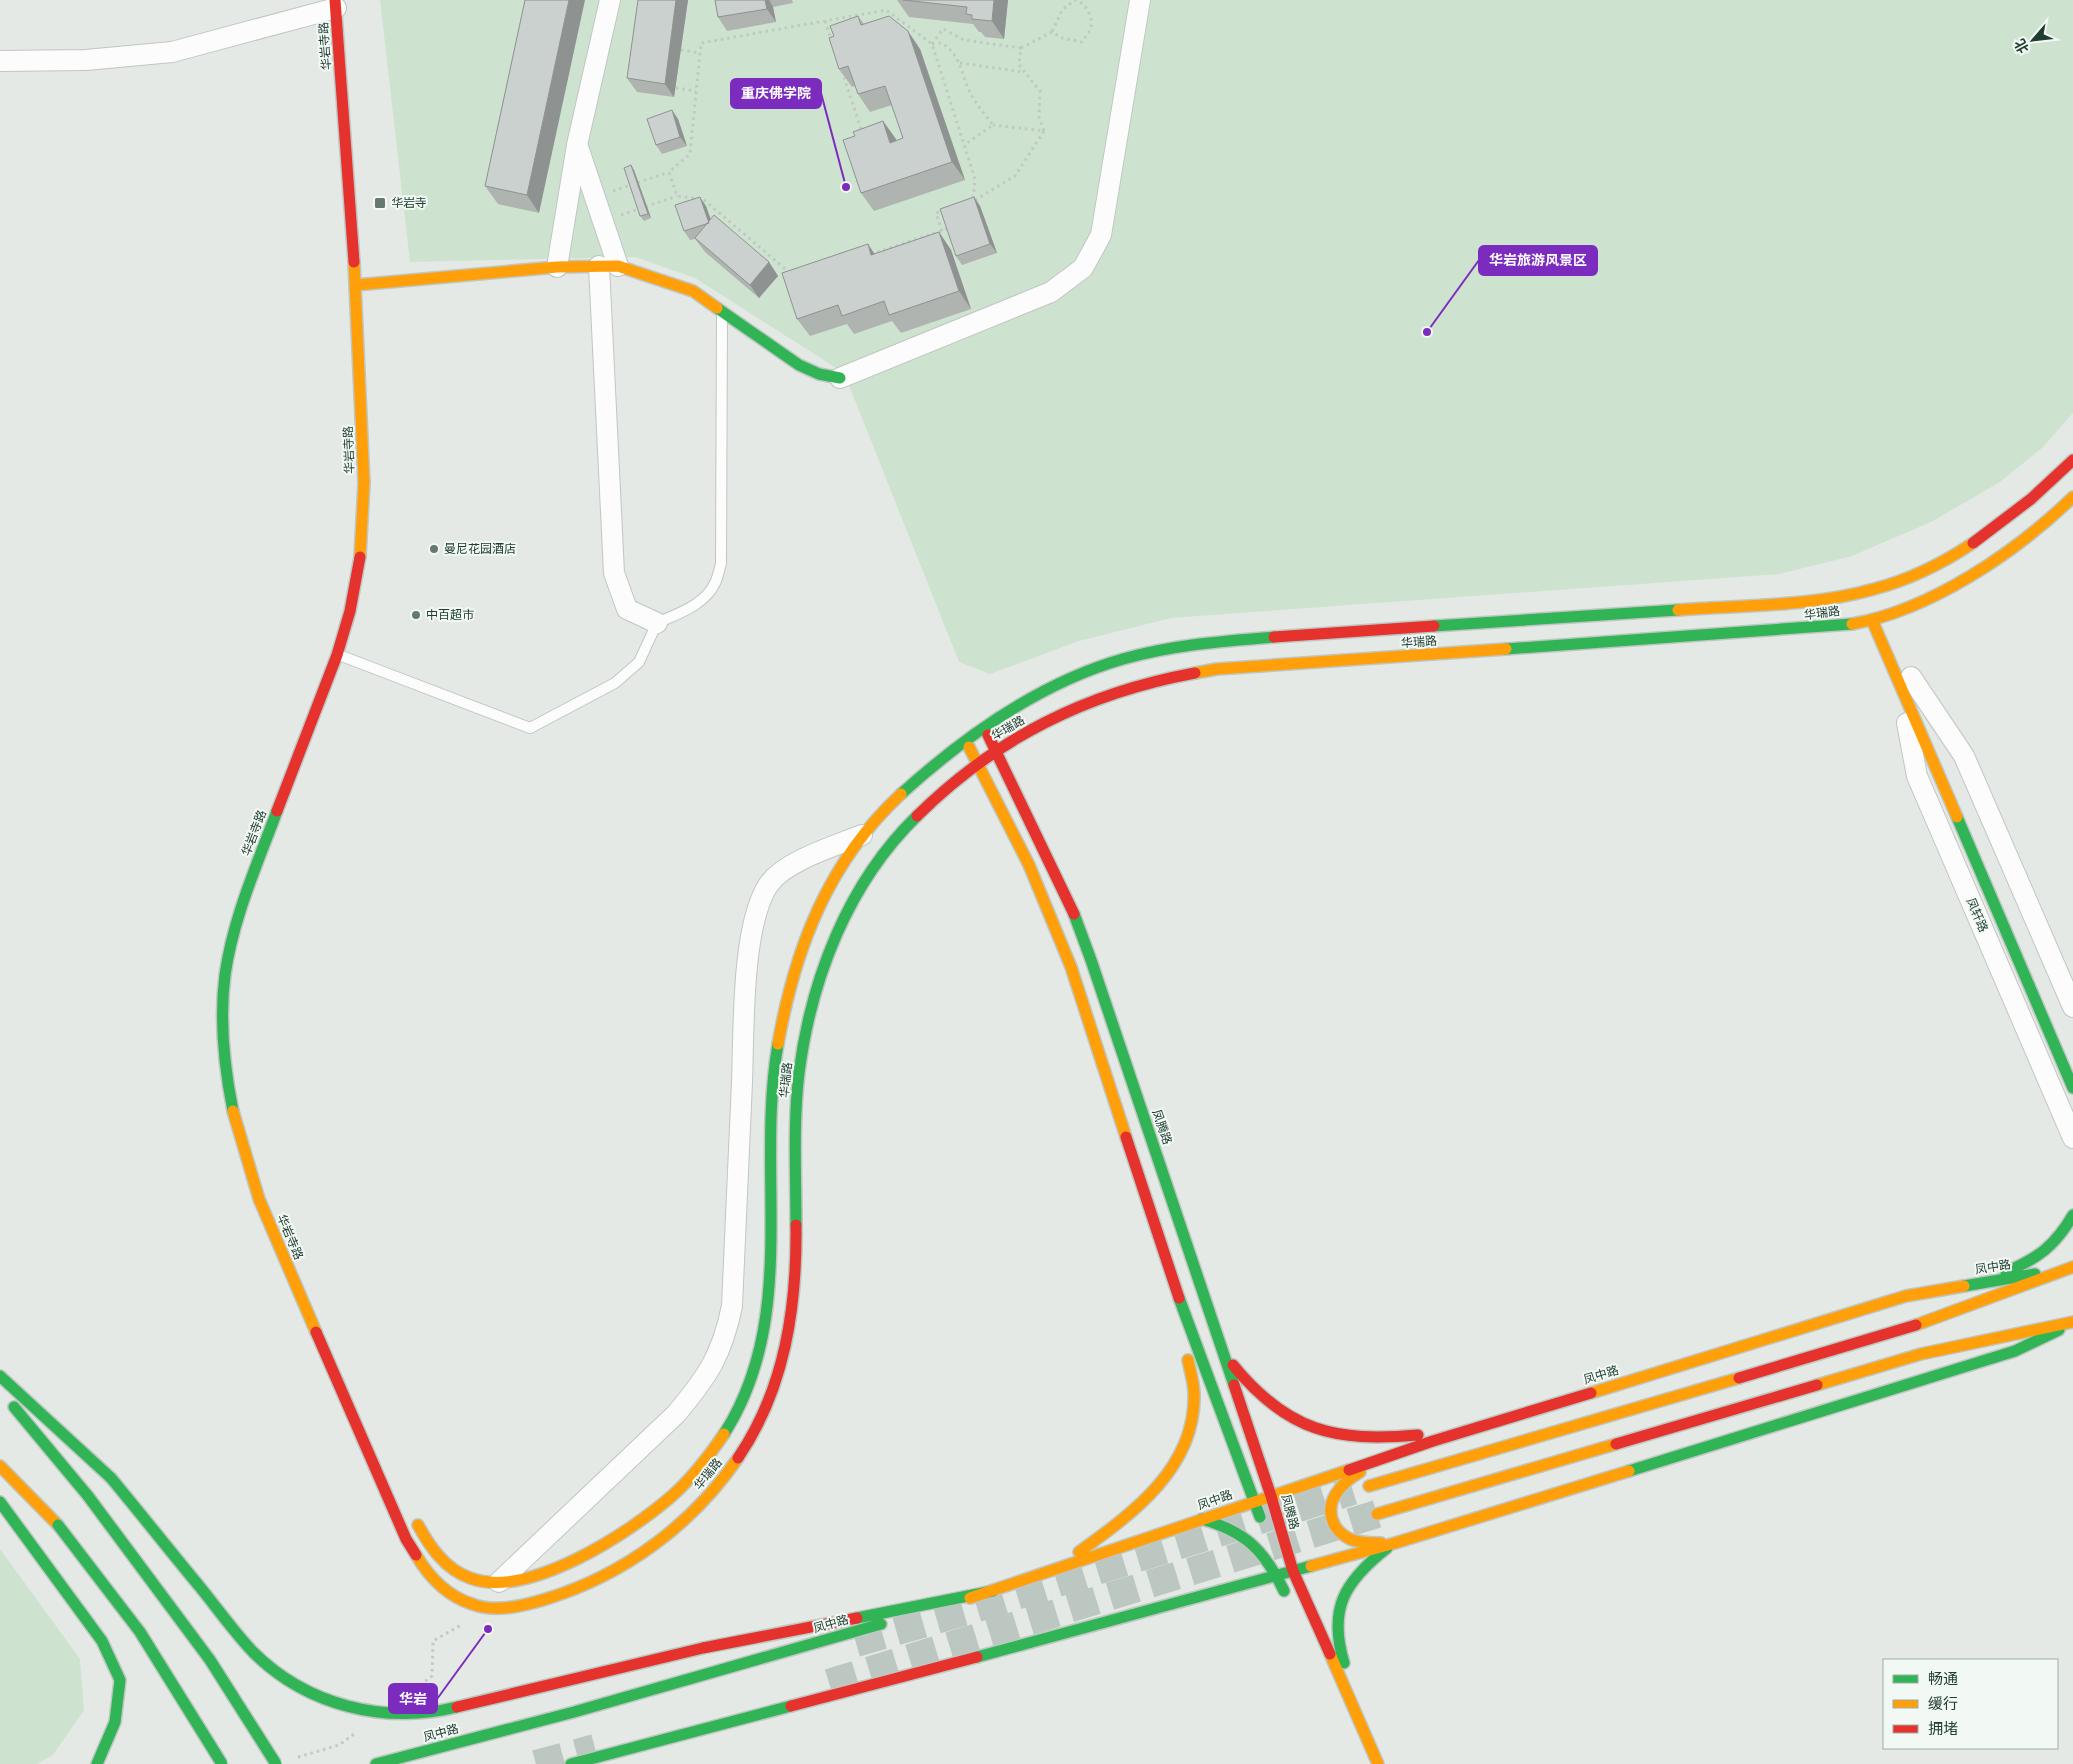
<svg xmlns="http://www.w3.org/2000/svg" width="2073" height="1764" font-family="Inter,'Noto Sans SC',sans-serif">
  <rect width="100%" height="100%" fill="#e4e9e6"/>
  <path fill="#cde3cf" d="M 380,0 L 2073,0 L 2073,413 L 2042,448 L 2000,482 L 1931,522 L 1852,556 L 1779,574 L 1171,618 L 1079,641 L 990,674 L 959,662 L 844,373 L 695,278 L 635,257 L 410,262 Z
    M 0,1549 L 80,1659 L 84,1710 L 53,1755 L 37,1764 L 0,1764 Z"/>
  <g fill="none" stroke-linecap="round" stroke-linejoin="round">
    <path stroke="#bdc7c2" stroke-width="28" stroke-dasharray="28 14" stroke-linecap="butt" d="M 856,1643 L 971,1610 L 1353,1491
      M 829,1683 L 1377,1514
      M 536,1764 L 595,1748"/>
    <g stroke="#c1c6c3" stroke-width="12">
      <path id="lane" d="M 339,655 L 530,728 L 615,683 L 639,662 L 657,623 C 677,614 705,605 715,583 C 718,577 719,570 721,564 L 722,316"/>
    </g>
    <g stroke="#c1c6c3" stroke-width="22">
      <path id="street" d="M 0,61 L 86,60 L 172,52 L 336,8
        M 578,147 L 618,266
        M 599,266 L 614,573 L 627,609 L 657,623
        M 557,267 L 577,145 L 610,0
        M 840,378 L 1051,292 L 1083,268 L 1101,235 L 1140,0
        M 1911,677 L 1964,756 L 2073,1007
        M 1907,723 L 1917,776 L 2073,1138
        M 499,1582 L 676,1414 C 708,1376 722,1355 732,1306 C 735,1231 739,1157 742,1082 C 744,1032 741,925 769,884 C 785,861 835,846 862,835"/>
    </g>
    <g stroke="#bfc7c3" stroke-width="14">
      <path id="fast" d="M 717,308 L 799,365 L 819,374 L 840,378
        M 1434,626 L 1678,610
        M 1506,649 L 1852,624
        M 901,794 C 965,736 1039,683 1123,659 C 1172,645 1223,641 1274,637
        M 1957,817 L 2073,1088
        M 1074,914 L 1091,960 L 1234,1385
        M 233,1111 C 224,1066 219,1021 225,975 C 233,918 257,865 277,811
        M 796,1225 C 796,1174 793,1123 799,1073 C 811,979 848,883 917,816
        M 2006,1272 C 2038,1258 2055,1246 2073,1215
        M 1964,1286 L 2035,1274
        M 1179,1298 L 1260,1517
        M 0,1376 L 111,1478
        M 14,1407 L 88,1496
        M 724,1434 C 800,1316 755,1174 778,1044
        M 1629,1471 L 2015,1351 L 2059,1330
        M 0,1502 L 102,1641 L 120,1680 L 115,1722 L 97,1764
        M 1202,1519 C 1246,1532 1264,1550 1284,1591
        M 857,1618 L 993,1591
        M 977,1657 L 1311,1566
        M 1344,1663 C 1328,1609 1344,1582 1387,1548
        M 376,1764 L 574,1712 L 881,1624
        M 571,1764 L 791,1706"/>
    </g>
    <g stroke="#bfc7c3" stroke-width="14">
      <path id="slow" d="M 354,262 L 364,483 L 360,557
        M 356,285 L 557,267 L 618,266 L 693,291 L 717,308
        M 1678,610 C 1741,605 1812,607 1874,589 C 1909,580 1943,563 1973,543
        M 1872,620 L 1957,817
        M 1852,624 C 1931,610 2016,552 2073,497
        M 1195,673 L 1217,669 L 1506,649
        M 969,747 L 1029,865 L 1071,967 L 1126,1137
        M 778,1044 C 795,948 828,862 901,794
        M 233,1111 L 259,1199 L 316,1332
        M 1916,1325 L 2073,1267
        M 1817,1385 L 1921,1354 L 2073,1322
        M 1591,1393 L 1906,1296 L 1964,1286
        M 0,1466 L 58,1525
        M 1360,1472 C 1341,1483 1322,1503 1335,1526 C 1338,1531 1344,1536 1350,1539 C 1359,1543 1371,1543 1381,1543
        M 1369,1486 L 1739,1378
        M 1377,1514 L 1616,1444
        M 418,1525 C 430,1547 445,1569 470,1578 C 528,1600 631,1532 673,1495 C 693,1477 709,1456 724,1434
        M 1079,1552 C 1133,1513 1196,1468 1194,1394 C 1194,1383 1190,1371 1188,1360
        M 416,1555 C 429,1577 447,1596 472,1604 C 495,1613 523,1606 546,1599 C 624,1575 692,1525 738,1458
        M 1311,1566 L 1395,1543 L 1629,1471
        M 970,1598 L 1349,1470
        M 1330,1654 L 1378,1764"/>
    </g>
    <g stroke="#bfc7c3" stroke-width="14">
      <path id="jam" d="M 335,0 L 354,262
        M 1973,543 L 2031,499 L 2073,460
        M 1274,637 L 1434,626
        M 988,735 L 1074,914
        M 277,811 L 337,655 L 350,611 L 360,557
        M 917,816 C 996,738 1086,693 1195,673
        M 1126,1137 L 1179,1298
        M 316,1332 L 406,1539 L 416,1555
        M 1233,1365 C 1288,1432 1335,1442 1418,1435
        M 1739,1378 L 1916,1325
        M 1234,1385 L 1271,1496 L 1293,1571 L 1330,1654
        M 1616,1444 L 1817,1385
        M 738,1458 C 785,1389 797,1307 796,1225
        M 1349,1470 L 1433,1441 L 1591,1393
        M 703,1648 L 857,1618
        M 791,1706 L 977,1657"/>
    </g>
    <path stroke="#c1c9c4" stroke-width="3" stroke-dasharray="2.5 4" stroke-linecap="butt" d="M 825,21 L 832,42
      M 932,44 L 943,29 L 964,40 L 1021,48 L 1019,65 L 1040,91 L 1039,117 L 1044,131 L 993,125
      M 932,44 L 942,43 C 964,58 960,76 972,96 C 977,106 986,115 993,125 L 964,145
      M 1021,48 L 1052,32 L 1062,38 L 1082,42 C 1084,38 1090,32 1091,27 C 1093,16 1086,3 1075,0 L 1062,10 L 1052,32
      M 681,50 L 700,53
      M 960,63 L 1023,72
      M 842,71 L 862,132
      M 676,88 L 696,91
      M 613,191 L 669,172
      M 975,200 L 1015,176 L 1044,131
      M 621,215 L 677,196
      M 942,231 L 936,213 L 943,210
      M 871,254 L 950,228
      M 790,273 L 703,199 L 677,196 L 669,172 L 690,154 L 701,43 L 886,10 L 932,44 L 975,179 L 973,200
      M 415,1689 L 432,1676 L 433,1641 L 461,1625
      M 298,1757 L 339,1745 L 354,1734"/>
    <use href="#lane" stroke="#fbfcfb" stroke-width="10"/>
    <use href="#street" stroke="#fbfcfb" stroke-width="20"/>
    <use href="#fast" stroke="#30b455" stroke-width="11"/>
    <use href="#slow" stroke="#ff9f0a" stroke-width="11"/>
    <use href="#jam" stroke="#e5322d" stroke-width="11"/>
    <g stroke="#bcc5c1" stroke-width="14" stroke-linecap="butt">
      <path id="fast-bridge" d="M 111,1478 C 141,1514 170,1551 200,1587 C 217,1608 234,1632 253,1652 C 306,1705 384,1725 457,1707
        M 88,1496 L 210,1660 L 276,1764
        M 58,1525 L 140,1632 L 222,1764"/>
    </g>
    <g stroke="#bcc5c1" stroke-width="14" stroke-linecap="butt">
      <path id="jam-bridge" d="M 457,1707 L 703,1648"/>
    </g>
    <use href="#fast-bridge" stroke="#30b455" stroke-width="11"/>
    <use href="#jam-bridge" stroke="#e5322d" stroke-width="11"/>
  </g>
  <path fill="#afb4b1" d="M 525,0 L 539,213 L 498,204 L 485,186 Z
    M 638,0 L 688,0 L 674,97 L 637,92 L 627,78 Z
    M 715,0 L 792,0 L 793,3 L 773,7 L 776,22 L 727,31 L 718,17 Z
    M 897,0 L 1008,0 L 1004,39 L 985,37 L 981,32 L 979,32 L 973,24 L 909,17 Z
    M 858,16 L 864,24 L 920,49 L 965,180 L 874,211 L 861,193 L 855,136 L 883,121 L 896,141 L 903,138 L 892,105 L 870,112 L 858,94 L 855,86 L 852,87 L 839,69 L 834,36 Z
    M 678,119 L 687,146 L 662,154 L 656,145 Z
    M 634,170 L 651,218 L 644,221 L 640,216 Z
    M 974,197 L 980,206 L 997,253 L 962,265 L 956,256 Z
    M 706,206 L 711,220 L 769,262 L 778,276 L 759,298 L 705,252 L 695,239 L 690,240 L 684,231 Z
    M 939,232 L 951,250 L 971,309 L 901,333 L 892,321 L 854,334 L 847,324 L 810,336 L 797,319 L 874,254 Z"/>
  <path fill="#8e9290" d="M 569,0 L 585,0 L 539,213 L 527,195 Z
    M 676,0 L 688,0 L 674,97 L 665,84 Z
    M 765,0 L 769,0 L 773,7 L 776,22 L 767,9 Z
    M 994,0 L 1008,0 L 1004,39 L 992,21 Z
    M 908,31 L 920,49 L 965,180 L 952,162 Z
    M 672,110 L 678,119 L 687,146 L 680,137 Z
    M 883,121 L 896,139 L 903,161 L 890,143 Z
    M 631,165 L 634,170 L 651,218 L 648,214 Z
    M 700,197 L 706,206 L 715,232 L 709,223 Z
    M 974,197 L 980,206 L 997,253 L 990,244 Z
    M 939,232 L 951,250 L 971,309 L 959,291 Z
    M 868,244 L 880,262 L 871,255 Z
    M 769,262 L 778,276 L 759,298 L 750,285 Z"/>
  <path fill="#cbd1ce" stroke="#8e9290" d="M 525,0 L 569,0 L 527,195 L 485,186 Z
    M 638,0 L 676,0 L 665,84 L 627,78 Z
    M 715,0 L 765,0 L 767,9 L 718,17 Z
    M 903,0 L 994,0 L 992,21 L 972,19 L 972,15 L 966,14 L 967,7 Z
    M 858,16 L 861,25 L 889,16 L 908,31 L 952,162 L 861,193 L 843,140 L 855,136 L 853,132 L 883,121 L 890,143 L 903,138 L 885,86 L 858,94 L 848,66 L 839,69 L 829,38 L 834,36 L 830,26 Z
    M 672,110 L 680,137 L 656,145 L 647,119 Z
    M 631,165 L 648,214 L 640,216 L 624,168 Z
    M 700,197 L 709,223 L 684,231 L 675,205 Z
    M 974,197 L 990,244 L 956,256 L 940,209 Z
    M 714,215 L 769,262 L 750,285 L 695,238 Z
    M 939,232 L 959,291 L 889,315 L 884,301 L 842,316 L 838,305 L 797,319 L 782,273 L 868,244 L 871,255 Z"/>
  <g fill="#657970" stroke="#f2f9f4" stroke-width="2">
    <rect x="374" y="197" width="12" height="12" rx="2.5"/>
    <circle cx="434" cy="549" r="5"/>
    <circle cx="416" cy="615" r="5"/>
  </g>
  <g text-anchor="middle" stroke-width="4" stroke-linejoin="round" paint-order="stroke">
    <g font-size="12" fill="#213d31" stroke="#f2f9f4">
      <text transform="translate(325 46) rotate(-94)" y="4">华岩寺路</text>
      <text transform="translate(349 450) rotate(-92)" y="4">华岩寺路</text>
      <text transform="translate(1822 613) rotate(-7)" y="4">华瑞路</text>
      <text transform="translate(1419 642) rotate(-4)" y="4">华瑞路</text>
      <text transform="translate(1008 728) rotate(-30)" y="4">华瑞路</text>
      <text transform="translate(254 833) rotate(-69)" y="4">华岩寺路</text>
      <text transform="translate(1977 915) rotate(67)" y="4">凤轩路</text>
      <text transform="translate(786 1080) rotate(-84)" y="4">华瑞路</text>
      <text transform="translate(1162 1127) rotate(71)" y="4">凤腾路</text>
      <text transform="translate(290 1237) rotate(67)" y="4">华岩寺路</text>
      <text transform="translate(1993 1267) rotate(-9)" y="4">凤中路</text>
      <text transform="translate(1601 1375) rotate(-17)" y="4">凤中路</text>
      <text transform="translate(708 1474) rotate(-51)" y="4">华瑞路</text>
      <text transform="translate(1215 1500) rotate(-19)" y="4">凤中路</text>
      <text transform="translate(1290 1512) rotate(75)" y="4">凤腾路</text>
      <text transform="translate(831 1624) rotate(-16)" y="4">凤中路</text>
      <text transform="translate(441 1733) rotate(-15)" y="4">凤中路</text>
    </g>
    <g font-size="12" fill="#213d31" stroke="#f2f9f4" text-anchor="start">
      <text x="391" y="207">华岩寺</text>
      <text x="444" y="553">曼尼花园酒店</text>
      <text x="426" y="619">中百超市</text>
    </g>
  </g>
  <path fill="none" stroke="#7b2cbf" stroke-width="2" d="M846 187L821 93M1427 332L1479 260M488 1629L437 1699"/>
  <g fill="#7b2cbf" stroke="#f2f9f4" stroke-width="2">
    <circle cx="846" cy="187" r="5"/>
    <circle cx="1427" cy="332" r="5"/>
    <circle cx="488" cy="1629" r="5"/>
  </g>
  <g fill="#7b2cbf" stroke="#7b2cbf" stroke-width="2">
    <rect x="731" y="79" width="90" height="29" rx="5"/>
    <rect x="1479" y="246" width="118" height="29" rx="5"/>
    <rect x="389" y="1684" width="48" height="29" rx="5"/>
  </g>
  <g font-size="14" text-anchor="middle" font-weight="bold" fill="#fff">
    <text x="776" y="98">重庆佛学院</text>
    <text x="1538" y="265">华岩旅游风景区</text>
    <text x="413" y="1704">华岩</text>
  </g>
  <rect x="1883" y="1659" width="175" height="90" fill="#f2f9f4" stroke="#9eaea6"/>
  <rect x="1893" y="1675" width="25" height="8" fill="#30b455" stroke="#9eaea6"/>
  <text x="1928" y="1684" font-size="15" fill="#213d31">畅通</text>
  <rect x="1893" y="1700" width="25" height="8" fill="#ff9f0a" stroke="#9eaea6"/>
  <text x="1928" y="1709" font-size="15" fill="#213d31">缓行</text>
  <rect x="1893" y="1725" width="25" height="8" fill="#e5322d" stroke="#9eaea6"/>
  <text x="1928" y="1734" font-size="15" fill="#213d31">拥堵</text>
  <g transform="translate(2033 40) rotate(242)" stroke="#f2f9f4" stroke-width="4" paint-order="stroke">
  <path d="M0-4L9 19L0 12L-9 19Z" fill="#213d31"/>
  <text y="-8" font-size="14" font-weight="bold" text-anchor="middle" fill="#213d31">北</text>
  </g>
</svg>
